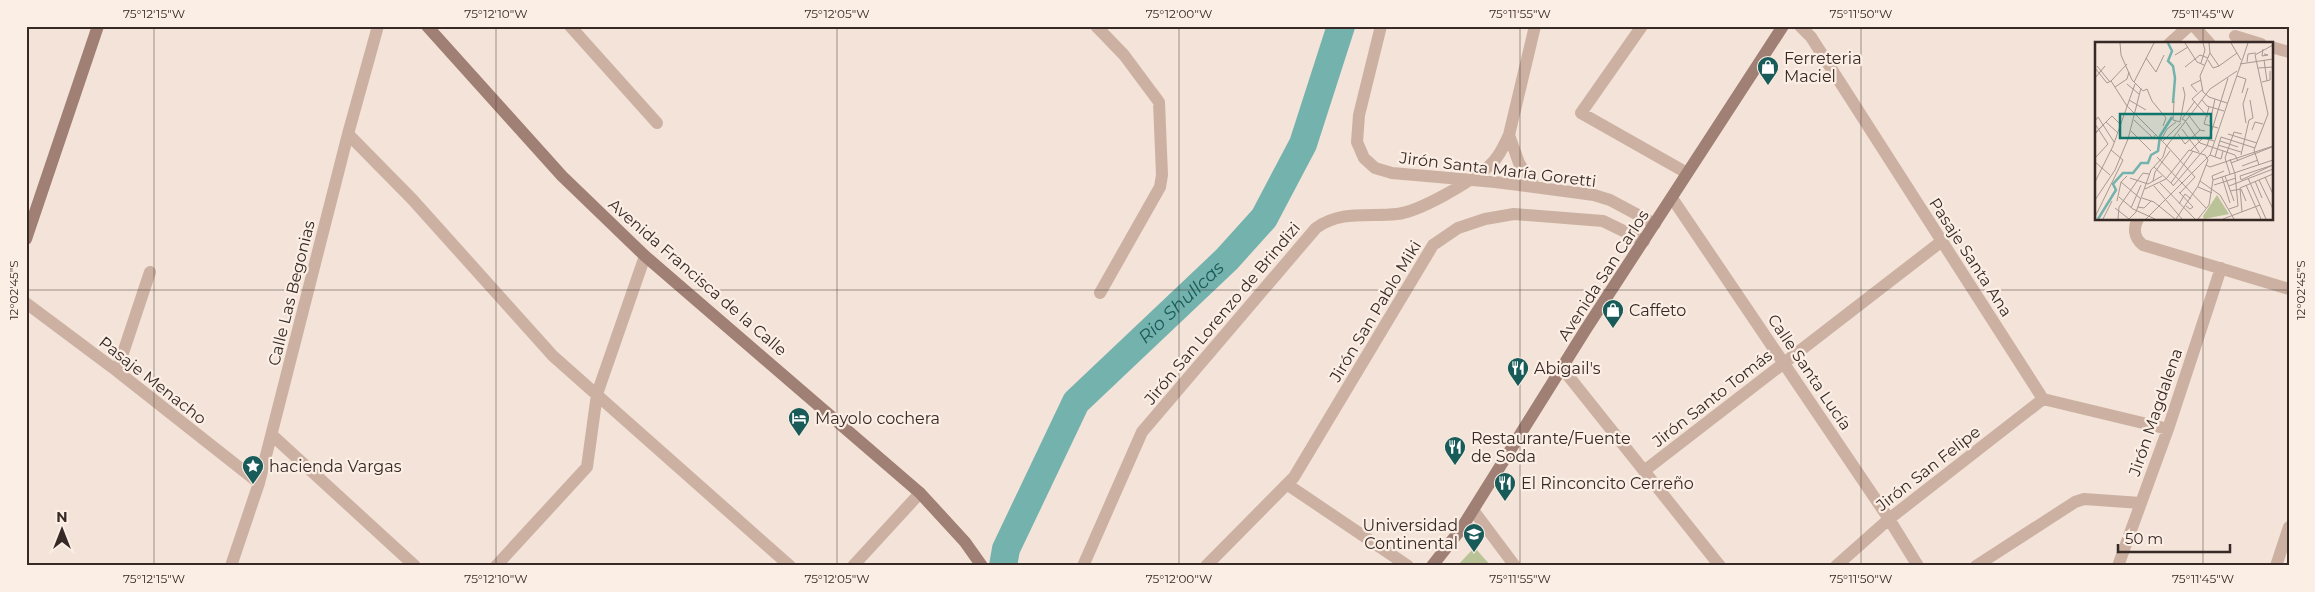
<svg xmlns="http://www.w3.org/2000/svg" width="2315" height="592" font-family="Montserrat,sans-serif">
  <rect width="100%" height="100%" fill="#f3e3d8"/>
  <path fill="#b9c397" d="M 1475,548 L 1491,566 L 1457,566 L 1474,548 Z"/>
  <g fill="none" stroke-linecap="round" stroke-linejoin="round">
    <path stroke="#74b2ae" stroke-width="28" id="s1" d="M 1003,566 L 1006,549 L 1076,402 L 1227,259 L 1264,218 L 1303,144 L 1341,26"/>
    <path stroke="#ccb1a3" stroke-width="12" d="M 570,26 L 657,123
      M 1096,26 L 1124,55 L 1159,102 L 1162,175 L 1160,187 L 1100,293
      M 1381,26 L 1359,115 L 1357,142 L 1364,158 L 1375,168 L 1392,173 L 1495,182 L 1594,195 L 1610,200 L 1655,224
      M 1642,26 L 1581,113 L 1687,173
      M 1800,26 L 1811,37 L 2043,399 L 2168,429
      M 2194,26 L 2210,44
      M 2235,36 L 2261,44
      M 2169,44 L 2189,26
      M 2271,47 L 2289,52
      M 348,134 L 412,199 L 553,356 L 790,566
      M 1535,187 L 1519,163 L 1509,135 L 1535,26
      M 1672,198 L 1889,519 L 1918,566
      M 2138,219 C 2133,228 2134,238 2143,245 L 2289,289
      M 26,303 L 117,371 L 259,483
      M 1562,368 L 1720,566
      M 117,371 L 150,272
      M 272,435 L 415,566
      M 1644,471 L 1942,241
      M 1288,485 L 1408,566
      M 1473,510 L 1515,566
      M 231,566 L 259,483 L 348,134 L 378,26
      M 496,566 L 587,467 L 597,394 L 645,256
      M 853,566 L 920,493
      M 1083,566 L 1142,432 L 1316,228 C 1341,210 1368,217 1397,214 C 1419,212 1470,182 1488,167 C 1498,159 1503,147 1509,135
      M 1206,566 L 1294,477 L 1433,245 L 1458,228 L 1485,219 L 1514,214 L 1603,221 L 1644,241
      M 1836,566 L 1889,519 L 2043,399
      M 1976,566 L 2075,502 L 2084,499 L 2141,503
      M 2118,566 L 2168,429 L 2221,268
      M 2276,566 L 2289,527"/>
    <path stroke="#a07f74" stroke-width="12" d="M 427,26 L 562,176 L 645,256 L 920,493 L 965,542 L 982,566
      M 26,239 L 98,26
      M 1432,566 L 1461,529 L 1586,329 L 1783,26"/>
  </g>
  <path fill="none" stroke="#362926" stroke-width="1" stroke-opacity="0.45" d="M 154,26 L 154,566M 496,26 L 496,566M 837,26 L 837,566M 1179,26 L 1179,566M 1520,26 L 1520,566M 1861,26 L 1861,566M 2203,26 L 2203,44M 2203,219 L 2203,566M 26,290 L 2289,290"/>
  <defs>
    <g id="shop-pin" transform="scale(1.125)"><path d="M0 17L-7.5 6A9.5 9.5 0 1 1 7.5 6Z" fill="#185b58" stroke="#fbeee4"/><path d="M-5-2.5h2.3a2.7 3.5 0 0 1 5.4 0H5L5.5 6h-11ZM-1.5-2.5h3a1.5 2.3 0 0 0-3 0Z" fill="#fff"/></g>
    <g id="restaurant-pin" transform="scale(1.125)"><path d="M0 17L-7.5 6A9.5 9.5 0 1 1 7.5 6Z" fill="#185b58" stroke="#fbeee4"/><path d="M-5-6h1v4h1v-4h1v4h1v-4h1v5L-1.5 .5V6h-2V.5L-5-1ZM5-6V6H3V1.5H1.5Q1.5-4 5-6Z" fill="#fff"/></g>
    <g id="hotel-pin" transform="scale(1.125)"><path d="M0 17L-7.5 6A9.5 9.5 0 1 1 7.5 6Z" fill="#185b58" stroke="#fbeee4"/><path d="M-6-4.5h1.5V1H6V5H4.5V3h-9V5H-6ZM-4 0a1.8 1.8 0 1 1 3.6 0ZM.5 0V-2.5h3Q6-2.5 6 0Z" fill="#fff"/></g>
    <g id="sight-pin" transform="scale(1.125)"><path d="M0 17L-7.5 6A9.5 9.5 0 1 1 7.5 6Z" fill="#185b58" stroke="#fbeee4"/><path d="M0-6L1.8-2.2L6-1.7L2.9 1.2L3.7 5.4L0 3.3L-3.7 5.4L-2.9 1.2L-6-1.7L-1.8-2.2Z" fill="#fff"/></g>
    <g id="university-pin" transform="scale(1.125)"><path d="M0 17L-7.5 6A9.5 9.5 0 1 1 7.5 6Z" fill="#185b58" stroke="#fbeee4"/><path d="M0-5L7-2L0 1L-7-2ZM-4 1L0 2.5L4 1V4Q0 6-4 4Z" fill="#fff"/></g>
  </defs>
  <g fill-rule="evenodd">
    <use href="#shop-pin" x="1768" y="67"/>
    <use href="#shop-pin" x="1613" y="310"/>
    <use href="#restaurant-pin" x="1518" y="368"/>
    <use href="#hotel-pin" x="799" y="418"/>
    <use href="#restaurant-pin" x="1455" y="447"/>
    <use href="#sight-pin" x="253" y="466"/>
    <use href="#restaurant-pin" x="1505" y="483"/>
    <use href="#university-pin" x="1474" y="534"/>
  </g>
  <g text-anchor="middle" stroke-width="4.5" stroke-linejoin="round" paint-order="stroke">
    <g font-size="16" fill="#362926" stroke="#fbeee4" text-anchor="start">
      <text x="1784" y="64">Ferreteria<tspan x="1784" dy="18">Maciel</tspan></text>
      <text x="1629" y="316">Caffeto</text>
      <text x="1534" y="374">Abigail's</text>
      <text x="815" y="424">Mayolo cochera</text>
      <text x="1471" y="444">Restaurante/Fuente<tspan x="1471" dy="18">de Soda</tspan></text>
      <text x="269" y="472">hacienda Vargas</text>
      <text x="1521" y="489">El Rinconcito Cerreño</text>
      <text x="1458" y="531" text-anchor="end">Universidad<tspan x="1458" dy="18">Continental</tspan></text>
    </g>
    <g font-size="16" fill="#362926" stroke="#fbeee4">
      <text transform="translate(1498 169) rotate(7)" y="6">Jirón Santa María Goretti</text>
      <text transform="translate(1971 257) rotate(57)" y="6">Pasaje Santa Ana</text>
      <text transform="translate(1603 275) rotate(-57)" y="6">Avenida San Carlos</text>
      <text transform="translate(698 277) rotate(41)" y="6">Avenida Francisca de la Calle</text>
      <text transform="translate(291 293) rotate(-76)" y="6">Calle Las Begonias</text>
      <text transform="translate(1375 311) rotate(-59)" y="6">Jirón San Pablo Miki</text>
      <text transform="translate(1222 313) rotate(-50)" y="6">Jirón San Lorenzo de Brindizi</text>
      <text transform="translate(1810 372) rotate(56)" y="6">Calle Santa Lucía</text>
      <text transform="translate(153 380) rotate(38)" y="6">Pasaje Menacho</text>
      <text transform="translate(1712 398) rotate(-38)" y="6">Jirón Santo Tomás</text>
      <text transform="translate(2155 412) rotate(-71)" y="6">Jirón Magdalena</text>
      <text transform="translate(1928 468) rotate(-38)" y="6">Jirón San Felipe</text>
    </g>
    <g font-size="18" font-style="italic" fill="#185b58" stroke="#fbeee4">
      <text dy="6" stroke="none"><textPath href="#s1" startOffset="325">Rio Shullcas</textPath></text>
    </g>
  </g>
  <g transform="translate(2095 42)">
    <rect width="178" height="178" fill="#f3e3d8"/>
    <path d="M 122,153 L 134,172 L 109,177 L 108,174 Z" fill="#b9c397"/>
    <path fill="none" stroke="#74b2ae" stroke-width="2.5" d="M 73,1 L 77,9 L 73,19 L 78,24 L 80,36 L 78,61M 3,177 L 21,148 L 18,142 L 28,131 L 38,131 L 46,121 L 53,121 L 56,113 L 63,109 L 65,94 L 77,75"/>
    <path fill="none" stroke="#a79991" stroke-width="1" d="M 25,1 L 26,13 L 37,38 L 48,49 L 52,47 L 57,59 L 71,76 L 68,84M 90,1 L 102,20 L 109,23M 114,1 L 115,11 L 105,34 L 108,50 L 114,55 L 132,61M 136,1 L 146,18M 168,7 L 167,14 L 173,13 L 169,12M 115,11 L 124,24M 80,13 L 93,5M 51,16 L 61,30 L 69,13M 113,18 L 118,26 L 124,24M 169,18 L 172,39M 152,20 L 153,12 L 161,11M 106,21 L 110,8 L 108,1M 145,22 L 178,17M 2,24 L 15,40M 124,24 L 142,11M 90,25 L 105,13 L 113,16M 0,26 L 12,41 L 16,39 L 32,64M 163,26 L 178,25M 142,34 L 151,37 L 147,51M 0,36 L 10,24M 16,39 L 32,22M 39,40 L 59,1M 167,40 L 175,38 L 175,29M 32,42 L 44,52M 20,45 L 32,37 L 34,30M 108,47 L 97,57 L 113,75M 102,50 L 96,43 L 106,38M 34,58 L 51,68M 107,58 L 112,64 L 129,69M 79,59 L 78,78 L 85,80M 32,64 L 72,104M 114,65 L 109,82 L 123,86M 92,71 L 105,88 L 110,89M 173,72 L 160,13 L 178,3M 39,78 L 58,96 L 61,92M 154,78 L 158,76 L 155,58M 0,79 L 3,75 L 19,100M 91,79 L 87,77 L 100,59M 11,80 L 23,91M 85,80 L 90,53 L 88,45M 91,80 L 105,101 L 140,113 L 143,119M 115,80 L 120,57M 151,81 L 148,62 L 153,46M 0,82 L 13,102 L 0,116M 8,83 L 17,74 L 26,83M 87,87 L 104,110M 157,88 L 160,80 L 168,82M 36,89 L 56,109M 0,91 L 8,83 L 0,92M 83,92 L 90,102 L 105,88M 133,92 L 162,101M 66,98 L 72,87 L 81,80M 68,99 L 86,81M 125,99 L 143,105M 123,103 L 146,110M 72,104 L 100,135 L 85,151M 96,108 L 108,96 L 119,99M 115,113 L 126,117 L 128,109M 146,113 L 154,78M 62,115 L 111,166M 120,115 L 126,95 L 160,106M 0,120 L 15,133M 136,121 L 177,105M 111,123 L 115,125 L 178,104M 164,123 L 159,108 L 173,72M 178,123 L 145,134 L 146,138 L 178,123M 147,124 L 163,118M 59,125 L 78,143M 135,132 L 130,116 L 139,90 L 147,92M 130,134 L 139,159M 127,135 L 135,161M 170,135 L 178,152M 35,136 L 53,142 L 67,134M 153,136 L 171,177M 118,138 L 178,118M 118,138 L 117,134 L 129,129M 164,138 L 178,167M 58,139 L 60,130 L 75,109M 105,139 L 125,153 L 139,177M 160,139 L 167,156M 0,140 L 18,104 L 40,42M 26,140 L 46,157M 65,141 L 100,177M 76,141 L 98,109M 119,143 L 141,136M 151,143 L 166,177M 59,144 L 87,177M 78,144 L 112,104 L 133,36M 134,144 L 178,127M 103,145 L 117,151M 145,146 L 178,132M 145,146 L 147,170M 50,147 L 71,137 L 94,108 L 110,113 L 113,118 L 103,144 L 81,177M 135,149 L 146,147 L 151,159M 84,150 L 98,165 L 95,167 L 91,164M 24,155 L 38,167 L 60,177M 47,156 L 59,160 L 80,177M 0,158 L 20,128 L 33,97 L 46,46M 22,159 L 26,140 L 32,134M 84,162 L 90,152 L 96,157M 43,165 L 49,166 L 56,159M 20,166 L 34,177M 36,166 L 46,143M 134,167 L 143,164 L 140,132 L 135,117M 0,175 L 28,118 L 16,108M 8,177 L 17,159M 23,177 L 24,165 L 42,139 L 48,131 L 54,132M 34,177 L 41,170 L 56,128 L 68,115 L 71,105 L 115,47 L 142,29M 51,177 L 115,113 L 153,1M 103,177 L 114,163 L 118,138M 128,177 L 165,163"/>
    <path fill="#0f766e" fill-opacity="0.15" stroke="#0f766e" stroke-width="2.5" d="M 25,72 L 116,72 L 116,96 L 25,96 Z"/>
    <rect width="178" height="178" fill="none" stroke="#362926" stroke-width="2.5"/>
  </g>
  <rect width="2315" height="592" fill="none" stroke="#fbeee4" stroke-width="55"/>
  <g transform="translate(62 530)" stroke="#fbeee4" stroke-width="4" paint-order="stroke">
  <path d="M0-4L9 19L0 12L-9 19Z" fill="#362926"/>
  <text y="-8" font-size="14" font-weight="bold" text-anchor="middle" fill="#362926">N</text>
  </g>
  <path d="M2118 544v8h112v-8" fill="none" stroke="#362926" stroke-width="2.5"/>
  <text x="2125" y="544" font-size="15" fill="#362926" stroke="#fbeee4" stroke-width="4" paint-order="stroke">50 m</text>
  <rect x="28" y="28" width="2260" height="536" fill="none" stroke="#362926" stroke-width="2"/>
  <g font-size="12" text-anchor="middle" fill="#362926">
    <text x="154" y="18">75°12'15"W</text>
    <text x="496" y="18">75°12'10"W</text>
    <text x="837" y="18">75°12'05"W</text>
    <text x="1179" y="18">75°12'00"W</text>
    <text x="1520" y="18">75°11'55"W</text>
    <text x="1861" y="18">75°11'50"W</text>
    <text x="2203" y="18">75°11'45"W</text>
    <text transform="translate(14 290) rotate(-90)" y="4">12°02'45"S</text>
    <text transform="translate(2301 290) rotate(-90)" y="4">12°02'45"S</text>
    <text x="154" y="583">75°12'15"W</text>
    <text x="496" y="583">75°12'10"W</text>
    <text x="837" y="583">75°12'05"W</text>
    <text x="1179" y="583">75°12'00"W</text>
    <text x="1520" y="583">75°11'55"W</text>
    <text x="1861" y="583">75°11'50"W</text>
    <text x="2203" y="583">75°11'45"W</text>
  </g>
</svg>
